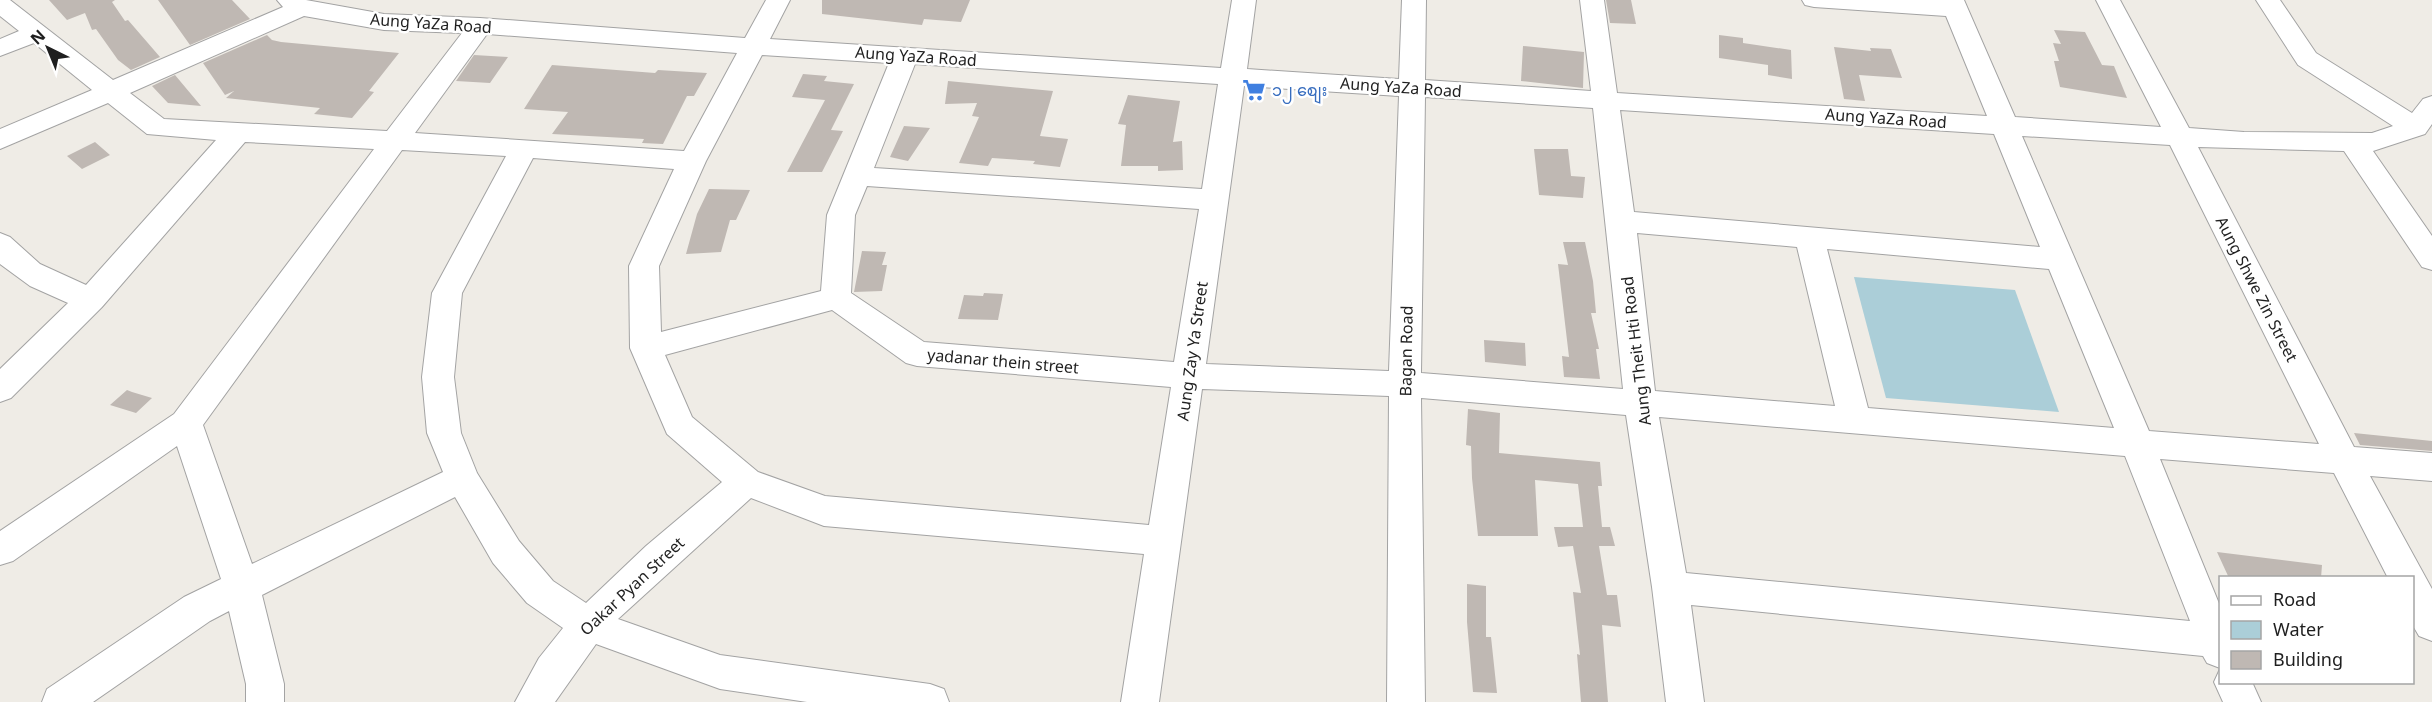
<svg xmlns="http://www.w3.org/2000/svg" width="2432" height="702" font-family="'Noto Sans','Noto Sans Myanmar',sans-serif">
  <rect width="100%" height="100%" fill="#efece6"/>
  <path fill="#abced8" d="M 1854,277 L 2015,290 L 2059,412 L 1886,398 Z"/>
  <path fill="#bfb8b3" d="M 49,0 L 115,0 L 112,2 L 125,21 L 128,20 L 160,57 L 131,70 L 118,60 L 96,29 L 92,30 L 85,13 L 67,20 Z
    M 158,0 L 232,0 L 250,19 L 190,45 Z
    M 822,0 L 970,0 L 961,22 L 924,19 L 922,25 L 822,14 Z
    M 1606,0 L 1631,0 L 1636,24 L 1610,23 Z
    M 2054,30 L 2085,32 L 2102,65 L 2114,66 L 2127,98 L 2060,87 L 2054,61 L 2059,61 L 2053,43 L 2061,44 Z
    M 267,35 L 272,40 L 281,42 L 399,53 L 369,91 L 374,92 L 352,118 L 314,114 L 320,108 L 226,98 L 234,91 L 225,95 L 203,63 Z
    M 1719,35 L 1743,38 L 1743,43 L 1791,50 L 1792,79 L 1768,75 L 1768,65 L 1719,58 Z
    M 1523,46 L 1584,52 L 1583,88 L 1521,81 Z
    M 1834,47 L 1871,51 L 1870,48 L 1891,49 L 1902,78 L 1859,75 L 1865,101 L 1844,99 Z
    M 474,55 L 508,57 L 490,83 L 456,81 Z
    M 552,65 L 655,73 L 658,70 L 707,73 L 694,96 L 687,96 L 663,144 L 642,143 L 644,139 L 552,134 L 568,112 L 524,109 Z
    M 803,74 L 827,76 L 824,81 L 854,84 L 831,130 L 843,131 L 822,172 L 787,172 L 825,100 L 792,97 Z
    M 175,75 L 201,106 L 168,103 L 152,86 Z
    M 948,81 L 1053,91 L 1040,136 L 1068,139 L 1060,167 L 1033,164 L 1035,161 L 992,158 L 988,166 L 959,163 L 979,117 L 972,116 L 977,103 L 945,104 Z
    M 1128,95 L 1180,101 L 1173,142 L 1182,141 L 1183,170 L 1158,171 L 1158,166 L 1121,166 L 1126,125 L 1118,124 Z
    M 904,126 L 930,128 L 908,161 L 890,157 Z
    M 95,142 L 110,155 L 82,169 L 67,156 Z
    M 1534,149 L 1568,149 L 1571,176 L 1585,177 L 1583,198 L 1539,195 Z
    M 709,189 L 750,190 L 736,220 L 730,220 L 721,252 L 686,254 L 697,214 Z
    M 1563,242 L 1585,242 L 1593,281 L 1596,313 L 1591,313 L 1599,349 L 1596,349 L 1600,379 L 1564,377 L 1562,356 L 1569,357 L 1558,264 L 1568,265 Z
    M 862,251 L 886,252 L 882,265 L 887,265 L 882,291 L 854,292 Z
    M 984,293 L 1003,294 L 998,320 L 958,319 L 964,295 L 983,296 Z
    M 1484,340 L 1525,343 L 1526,366 L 1485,362 Z
    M 127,390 L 132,392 L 152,398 L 136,413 L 110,405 Z
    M 1468,409 L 1500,413 L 1499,453 L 1600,462 L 1602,486 L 1598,486 L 1602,527 L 1610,527 L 1615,546 L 1599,546 L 1607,595 L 1617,595 L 1621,627 L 1602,625 L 1608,702 L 1581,702 L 1577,654 L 1580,655 L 1573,592 L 1581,593 L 1573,546 L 1558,547 L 1554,527 L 1583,527 L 1578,484 L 1535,480 L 1538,536 L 1478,536 L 1472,478 L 1471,446 L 1466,445 Z
    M 2354,433 L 2432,441 L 2432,451 L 2360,445 Z
    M 2217,552 L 2322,565 L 2321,578 L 2229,578 Z
    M 1467,584 L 1486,586 L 1486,637 L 1491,637 L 1497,693 L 1473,692 L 1467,622 Z"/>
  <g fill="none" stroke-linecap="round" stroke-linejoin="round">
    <g stroke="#a3a3a3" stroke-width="2">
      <path id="minor" d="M 0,0 L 10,0 L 113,80 L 283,7 L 277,0 L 306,0 L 384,14 L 480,18 L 745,38 L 766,0 L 790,0 L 770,39 L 1221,68 L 1232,0 L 1256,0 L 1247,69 L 1399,79 L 1402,0 L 1426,0 L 1425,80 L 1591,91 L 1580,0 L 1604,0 L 1617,93 L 1987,116 L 1946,16 L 1814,7 L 1805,5 L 1802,0 L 1964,0 L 2015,117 L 2161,127 L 2096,0 L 2120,0 L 2189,128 L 2244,132 L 2372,133 L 2393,126 L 2298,65 L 2256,0 L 2280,0 L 2316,53 L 2412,113 L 2423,99 L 2432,96 L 2432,124 L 2425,134 L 2373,151 L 2432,236 L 2432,270 L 2422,267 L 2344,151 L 2198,147 L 2354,447 L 2432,453 L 2432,481 L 2370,476 L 2432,589 L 2432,641 L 2419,636 L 2412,624 L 2412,578 L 2388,578 L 2334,473 L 2160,459 L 2220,606 L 2220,668 L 2207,663 L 2203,656 L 1691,605 L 1704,702 L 1666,702 L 1652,587 L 1626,415 L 1421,398 L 1425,702 L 1387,702 L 1389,396 L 1202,389 L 1159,702 L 1121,702 L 1144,554 L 824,526 L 751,498 L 618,619 L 720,655 L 930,684 L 944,689 L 949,702 L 807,702 L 720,689 L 596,644 L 555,702 L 515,702 L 539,658 L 563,628 L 527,603 L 493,563 L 455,497 L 262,595 L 284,684 L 284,702 L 246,702 L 246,684 L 229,611 L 210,621 L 93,702 L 42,702 L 47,689 L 184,597 L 221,579 L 177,446 L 13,561 L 0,565 L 0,531 L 174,414 L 374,149 L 245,142 L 102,307 L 11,398 L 0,402 L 0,369 L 68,303 L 30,286 L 0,264 L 0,233 L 10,237 L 40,264 L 86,285 L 216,140 L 147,134 L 108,103 L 0,149 L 0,129 L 92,90 L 34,43 L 0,56 L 0,39 L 19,31 L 0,16 ZM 304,16 L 384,30 L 462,33 L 387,131 L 164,119 L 130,93 ZM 487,34 L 737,53 L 684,151 L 415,133 ZM 762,55 L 889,63 L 827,215 L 821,291 L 661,332 L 659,266 L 706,161 ZM 915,64 L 1218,84 L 1202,189 L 874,168 ZM 1244,86 L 1399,96 L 1389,371 L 1206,364 ZM 1425,97 L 1593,108 L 1623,389 L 1421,373 ZM 1620,110 L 1994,134 L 2040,247 L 1634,212 ZM 2022,136 L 2170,145 L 2319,444 L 2149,431 ZM 402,150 L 506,156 L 432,293 L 422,377 L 427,433 L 443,472 L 252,564 L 203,425 ZM 533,158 L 674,169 L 629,266 L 630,348 L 667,434 L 722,482 L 646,546 L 586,603 L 553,581 L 519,541 L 477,473 L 461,433 L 454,377 L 462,293 ZM 867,186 L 1199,209 L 1174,362 L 924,342 L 851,293 L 855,215 ZM 1637,233 L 1797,247 L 1835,406 L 1655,391 ZM 1827,249 L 2049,269 L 2114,428 L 1868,408 ZM 832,310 L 906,363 L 917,366 L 1171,387 L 1149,525 L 825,496 L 758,472 L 692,417 L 665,355 ZM 1659,417 L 2125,456 L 2190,621 L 1686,573 Z
        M 2220,669 L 2220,682 L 2252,682 L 2261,702 L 2223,702 L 2214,682 Z"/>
    </g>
    <use href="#minor" fill="#fff" fill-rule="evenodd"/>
  </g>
  <defs>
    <g id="supermarket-bare" transform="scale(1.8)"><path d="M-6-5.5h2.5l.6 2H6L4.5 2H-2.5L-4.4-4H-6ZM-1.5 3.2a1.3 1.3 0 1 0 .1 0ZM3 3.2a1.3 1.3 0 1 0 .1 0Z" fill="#3f7fe0" stroke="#fff" stroke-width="2.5" paint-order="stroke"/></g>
  </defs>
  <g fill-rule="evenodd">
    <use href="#supermarket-bare" x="1254" y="90"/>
  </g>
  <g text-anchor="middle" stroke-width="5" stroke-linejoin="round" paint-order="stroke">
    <g font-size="16" fill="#1f1f1f" stroke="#fff">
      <text transform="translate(431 23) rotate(4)" y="6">Aung YaZa Road</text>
      <text transform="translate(916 56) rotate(4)" y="6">Aung YaZa Road</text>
      <text transform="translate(1401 87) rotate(4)" y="6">Aung YaZa Road</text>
      <text transform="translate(1886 118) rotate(4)" y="6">Aung YaZa Road</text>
      <text transform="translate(2257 289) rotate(63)" y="6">Aung Shwe Zin Street</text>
      <text transform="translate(1192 351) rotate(-82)" y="6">Aung Zay Ya Street</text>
      <text transform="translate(1406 351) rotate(-89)" y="6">Bagan Road</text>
      <text transform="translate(1636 351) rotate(-97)" y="6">Aung Theit Hti Road</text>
      <text transform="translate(1003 361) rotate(5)" y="6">yadanar thein street</text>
      <text transform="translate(632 586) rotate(-43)" y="6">Oakar Pyan Street</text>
    </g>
    <g font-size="16" fill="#366cbe" stroke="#fff" text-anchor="start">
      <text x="1272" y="96">၁၂ စျေး</text>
    </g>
  </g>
  <rect x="2219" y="576" width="195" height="108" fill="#ffffff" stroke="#a5a5a5" stroke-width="1.5"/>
  <rect x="2231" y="596" width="30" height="9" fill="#ffffff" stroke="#a5a5a5" stroke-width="1.5"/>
  <text x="2273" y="606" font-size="18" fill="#1f1f1f">Road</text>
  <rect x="2231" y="621" width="30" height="18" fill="#abced8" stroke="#a5a5a5" stroke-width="1.5"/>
  <text x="2273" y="636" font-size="18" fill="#1f1f1f">Water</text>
  <rect x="2231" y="651" width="30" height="18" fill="#bfb8b3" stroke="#a5a5a5" stroke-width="1.5"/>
  <text x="2273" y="666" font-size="18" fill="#1f1f1f">Building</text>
  <g transform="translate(48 48) rotate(317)" stroke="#ffffff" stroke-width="4.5" paint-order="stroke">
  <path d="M0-4.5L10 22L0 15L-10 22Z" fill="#1f1f1f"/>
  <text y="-9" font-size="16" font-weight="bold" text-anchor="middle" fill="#1f1f1f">N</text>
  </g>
</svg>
